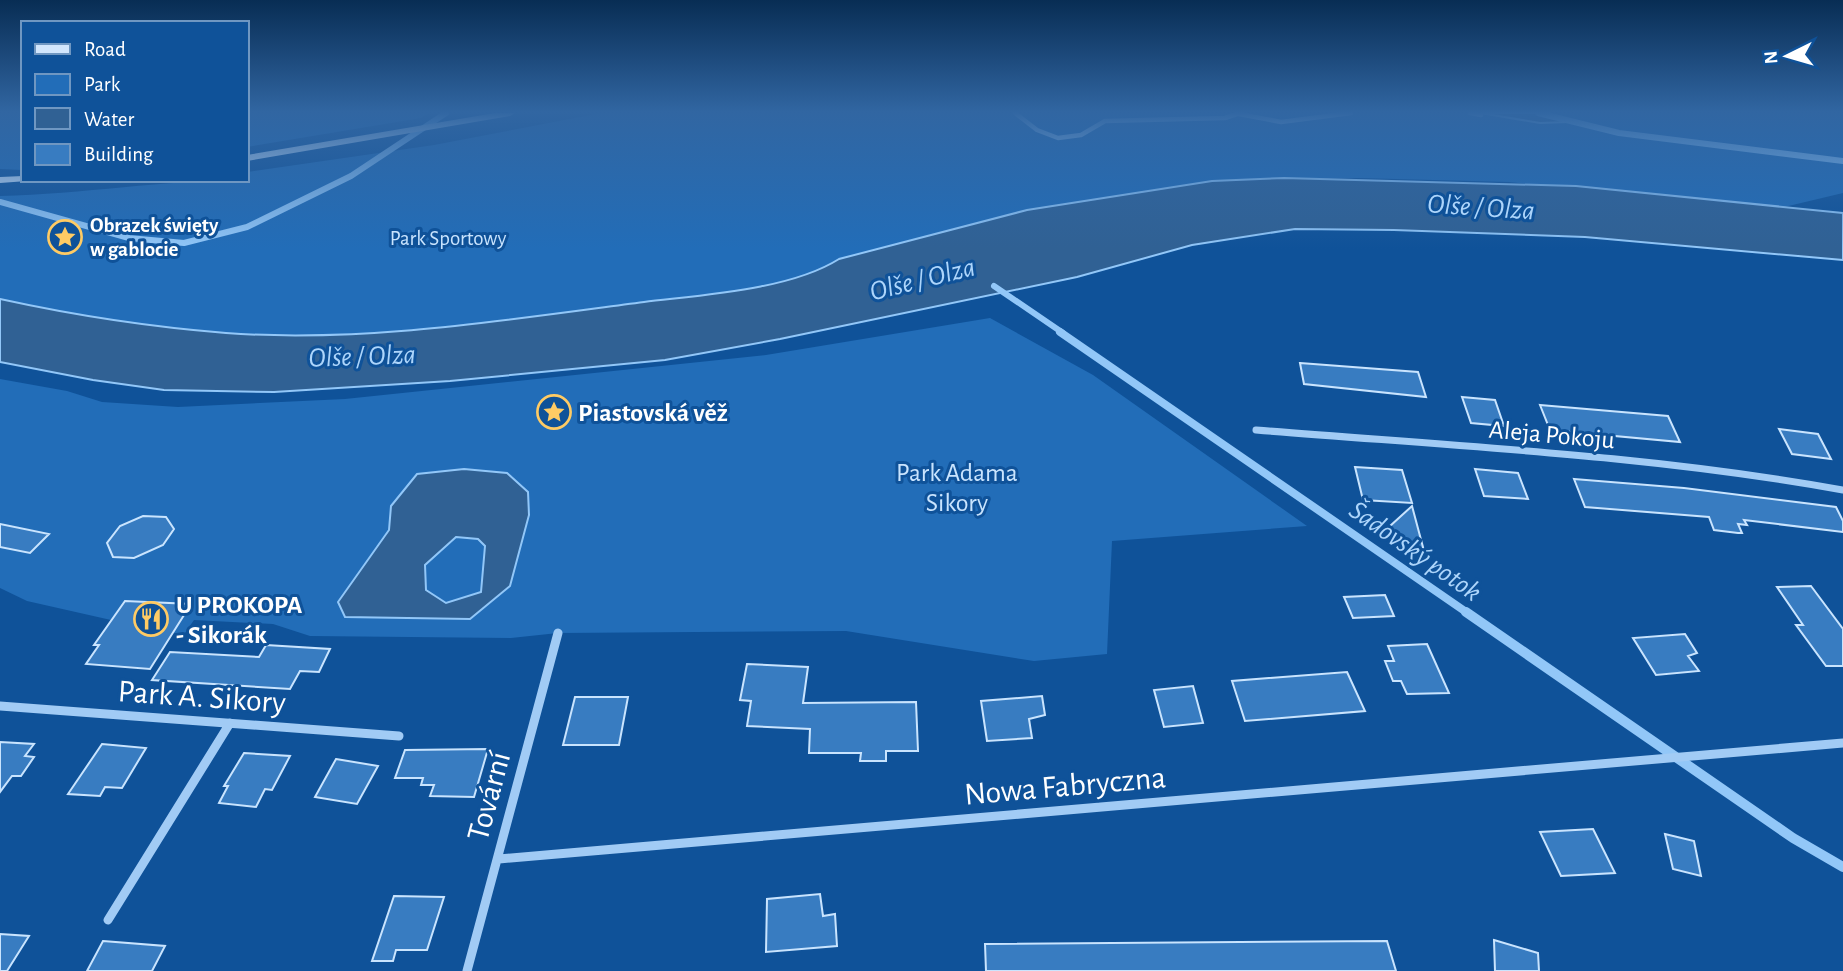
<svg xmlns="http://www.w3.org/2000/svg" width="1843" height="971" font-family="'Alegreya Sans',sans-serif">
  <rect width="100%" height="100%" fill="#0f5299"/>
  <path fill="#226db8" d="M 0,113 L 23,113 L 23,170 L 0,169 Z
    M 247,113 L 429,113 L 421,118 L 247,147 Z
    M 601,113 L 1481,113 L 1540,123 L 1566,121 L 1549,113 L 1843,113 L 1843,193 L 1780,208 L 1509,182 L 1358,178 L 1212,181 L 1027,210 L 839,259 C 790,290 702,295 644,302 C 507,320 364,343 226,333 C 151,327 73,315 0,299 L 0,196 C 83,194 164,180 247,180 L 247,172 L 434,145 Z
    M 990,318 L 1093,375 L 1307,526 L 1112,541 L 1107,654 L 1034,661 L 846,631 L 558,633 L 511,638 L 310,636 L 273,624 L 194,620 L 185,633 L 173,633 L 191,604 L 125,601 L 111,620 L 27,601 L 0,588 L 0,379 L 67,391 L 102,402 L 178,407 L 345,399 L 766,355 Z"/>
  <path fill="#306194" stroke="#92c7f8" stroke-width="2" fill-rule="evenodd" d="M 1481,113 L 1549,113 L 1568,122 L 1540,123 Z
    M 1284,178 L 1576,186 L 1843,213 L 1843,260 L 1585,237 L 1394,230 L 1295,229 L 1192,245 L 1077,277 L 780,339 L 665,360 L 450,381 L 274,392 L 164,390 L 93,380 L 0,362 L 0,299 C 73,315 151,327 226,333 C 364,343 507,320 644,302 C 701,295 790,290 839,259 L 1027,210 L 1212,181 Z
    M 464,469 L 507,473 L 528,492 L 529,515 L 510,586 L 470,619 L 345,617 L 338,602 L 389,530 L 391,506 L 417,474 ZM 456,537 L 478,539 L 485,546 L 481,592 L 446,603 L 426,590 L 425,565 Z"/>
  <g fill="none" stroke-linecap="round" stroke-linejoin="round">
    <path stroke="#92c7f8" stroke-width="6" d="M 1538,113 L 1619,133 L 1843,161
      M 0,202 L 129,238 L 184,243 L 247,227 L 351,176 L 446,113
      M 994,286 L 1063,333"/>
    <path stroke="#92c7f8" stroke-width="8" d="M 1060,332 L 1469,614"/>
    <path stroke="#92c7f8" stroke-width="10" d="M 1466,612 L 1793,838 L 1843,867"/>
  </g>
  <path fill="#387cc1" stroke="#c9e4fe" stroke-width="2" d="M 1300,363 L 1418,372 L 1426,397 L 1304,384 Z
    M 1462,397 L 1495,400 L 1504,426 L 1471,423 Z
    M 1540,405 L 1668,416 L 1680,442 L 1550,430 Z
    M 1779,429 L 1818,434 L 1831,459 L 1792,454 Z
    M 1355,467 L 1402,470 L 1412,503 L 1363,500 Z
    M 1475,469 L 1518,473 L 1528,499 L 1484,496 Z
    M 1574,479 L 1684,488 L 1836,507 L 1843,521 L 1843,532 L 1744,520 L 1747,525 L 1738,524 L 1742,533 L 1738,533 L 1714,530 L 1709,517 L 1585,507 Z
    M 1412,506 L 1424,551 L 1389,527 Z
    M 143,516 L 166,517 L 174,529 L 163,545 L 134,558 L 113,557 L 107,543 L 120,526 Z
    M 0,524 L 49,534 L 30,553 L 0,547 Z
    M 1811,586 L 1843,629 L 1843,666 L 1826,666 L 1796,625 L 1803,625 L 1777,587 Z
    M 1385,595 L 1394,616 L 1353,618 L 1344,597 Z
    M 125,601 L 191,604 L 150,669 L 86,664 L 99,645 L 94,645 Z
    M 1685,634 L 1697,653 L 1688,656 L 1699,671 L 1656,675 L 1633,638 Z
    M 1427,644 L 1449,693 L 1407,694 L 1401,681 L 1393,681 L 1385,661 L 1394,661 L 1388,646 Z
    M 266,645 L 330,649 L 319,672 L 300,671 L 290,689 L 152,680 L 170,652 L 259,657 Z
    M 747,664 L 808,667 L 803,703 L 916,702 L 918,751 L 886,751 L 886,761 L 860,761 L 861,753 L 809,753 L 810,729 L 747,726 L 751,701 L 740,700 Z
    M 1347,672 L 1365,711 L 1245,721 L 1232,681 Z
    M 1193,686 L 1203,723 L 1164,727 L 1154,690 Z
    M 1042,696 L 1045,715 L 1029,719 L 1032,738 L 987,741 L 981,701 Z
    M 575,697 L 628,697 L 619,745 L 563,745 Z
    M 0,742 L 34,744 L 25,756 L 34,757 L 21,776 L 12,776 L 0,792 Z
    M 102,744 L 146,748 L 122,788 L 105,787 L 100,796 L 68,794 Z
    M 488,749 L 474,797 L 430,796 L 434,785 L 421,785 L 423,778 L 395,778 L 405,750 Z
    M 244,753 L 290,756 L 272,790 L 265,789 L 256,807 L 219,803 L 228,786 L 224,786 Z
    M 336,759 L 378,766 L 357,804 L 315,797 Z
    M 1593,829 L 1615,873 L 1561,876 L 1540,832 Z
    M 1665,834 L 1694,841 L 1701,876 L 1673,869 Z
    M 820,894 L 823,916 L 835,914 L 837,946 L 766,952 L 767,899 Z
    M 394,896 L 444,897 L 427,950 L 396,950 L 393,961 L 372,961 Z
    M 0,934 L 29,936 L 7,971 L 0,971 Z
    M 1494,940 L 1538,953 L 1539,971 L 1495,971 Z
    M 103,941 L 165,946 L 152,971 L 87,971 Z
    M 1387,941 L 1396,971 L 986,971 L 985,944 Z"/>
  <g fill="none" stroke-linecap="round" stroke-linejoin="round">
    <path stroke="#a1cbf5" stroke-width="4.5" d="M 1015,113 L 1037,130 L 1058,138 L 1081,135 L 1105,121 L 1225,118 L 1240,113
      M 1470,113 L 1481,115
      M 1239,114 L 1281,122 L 1351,113"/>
    <path stroke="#a1cbf5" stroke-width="7" d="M 1256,430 C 1452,446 1650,455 1843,490"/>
    <path stroke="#a1cbf5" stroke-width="9" d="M 0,706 L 399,736
      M 499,859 L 1843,743
      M 108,920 L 230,723
      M 467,971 L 558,633"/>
    <path fill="#d1e6fd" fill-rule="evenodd" d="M 495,113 L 515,113 L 510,116 L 247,161 L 247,155 Z
      M 23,176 L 23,180 L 27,181 L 0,183 L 0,177 Z"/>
  </g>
  <linearGradient id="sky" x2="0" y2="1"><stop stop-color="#082d54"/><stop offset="0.45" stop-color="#3166a2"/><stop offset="1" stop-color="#3166a2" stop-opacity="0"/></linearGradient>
  <rect width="1843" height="249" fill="url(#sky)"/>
  <defs>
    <g id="sight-ring" transform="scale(1.75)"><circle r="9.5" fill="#0f5299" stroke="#ffcb64" stroke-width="1.5"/><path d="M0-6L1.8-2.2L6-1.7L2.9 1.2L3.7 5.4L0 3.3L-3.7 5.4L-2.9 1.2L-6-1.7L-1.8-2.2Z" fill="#ffcb64"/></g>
    <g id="restaurant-ring" transform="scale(1.75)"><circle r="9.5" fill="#0f5299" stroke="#ffcb64" stroke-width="1.5"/><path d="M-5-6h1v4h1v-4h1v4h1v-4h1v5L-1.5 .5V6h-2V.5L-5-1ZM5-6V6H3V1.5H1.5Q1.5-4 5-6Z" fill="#ffcb64"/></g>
  </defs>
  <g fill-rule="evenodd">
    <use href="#sight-ring" x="65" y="237"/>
    <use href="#sight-ring" x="554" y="412"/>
    <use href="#restaurant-ring" x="151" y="619"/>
  </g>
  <g text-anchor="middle" stroke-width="6" stroke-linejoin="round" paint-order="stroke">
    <g font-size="21" font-weight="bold" fill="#fff" stroke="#0f5299" text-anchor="start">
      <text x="90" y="232">Obrazek święty<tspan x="90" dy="24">w gablocie</tspan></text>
    </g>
    <g font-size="21" fill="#c9e4fe" stroke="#0f5299">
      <text x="448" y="245">Park Sportowy</text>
    </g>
    <g font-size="26" font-weight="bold" fill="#fff" stroke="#0f5299" text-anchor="start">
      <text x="578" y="421">Piastovská věž</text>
      <text x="176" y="613">U PROKOPA<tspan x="176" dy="30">- Sikorák</tspan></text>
    </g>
    <g font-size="26" fill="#fff" stroke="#0f5299">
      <text transform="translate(1552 434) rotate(5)" y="9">Aleja Pokoju</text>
    </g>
    <g font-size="26" fill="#c9e4fe" stroke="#0f5299">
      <text x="957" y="481">Park Adama<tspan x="957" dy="30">Sikory</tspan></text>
    </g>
    <g font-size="28" font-style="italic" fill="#add5fb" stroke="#0f5299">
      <text transform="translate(1481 206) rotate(4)" y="10">Olše / Olza</text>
      <text transform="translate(922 278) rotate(-14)" y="10">Olše / Olza</text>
      <text transform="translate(362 355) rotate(-2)" y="10">Olše / Olza</text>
      <text transform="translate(1416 550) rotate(35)" y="10">Šadovský potok</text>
    </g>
    <g font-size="32" fill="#fff" stroke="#0f5299">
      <text transform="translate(202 696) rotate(4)" y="11">Park A. Sikory</text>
      <text transform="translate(1065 785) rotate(-5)" y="11">Nowa Fabryczna</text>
      <text transform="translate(488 796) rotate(-75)" y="11">Tovární</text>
    </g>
  </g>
  <rect x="21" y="21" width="228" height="161" fill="#0f5299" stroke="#6f97c2" stroke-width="2"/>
  <rect x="35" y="44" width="35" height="10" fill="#d1e6fd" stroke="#6f97c2" stroke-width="2"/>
  <text x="84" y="56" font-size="21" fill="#ffffff">Road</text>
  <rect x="35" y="74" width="35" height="21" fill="#226db8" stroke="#6f97c2" stroke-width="2"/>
  <text x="84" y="91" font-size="21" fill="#ffffff">Park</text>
  <rect x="35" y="108" width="35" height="21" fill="#306194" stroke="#6f97c2" stroke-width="2"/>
  <text x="84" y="126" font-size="21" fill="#ffffff">Water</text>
  <rect x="35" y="144" width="35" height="21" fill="#387cc1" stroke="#6f97c2" stroke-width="2"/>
  <text x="84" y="161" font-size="21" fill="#ffffff">Building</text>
  <g transform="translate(1787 56) rotate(265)" stroke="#0f5299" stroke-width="5" paint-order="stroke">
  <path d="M0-5L12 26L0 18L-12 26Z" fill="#ffffff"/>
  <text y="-10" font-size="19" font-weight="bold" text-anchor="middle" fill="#ffffff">N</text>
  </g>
</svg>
